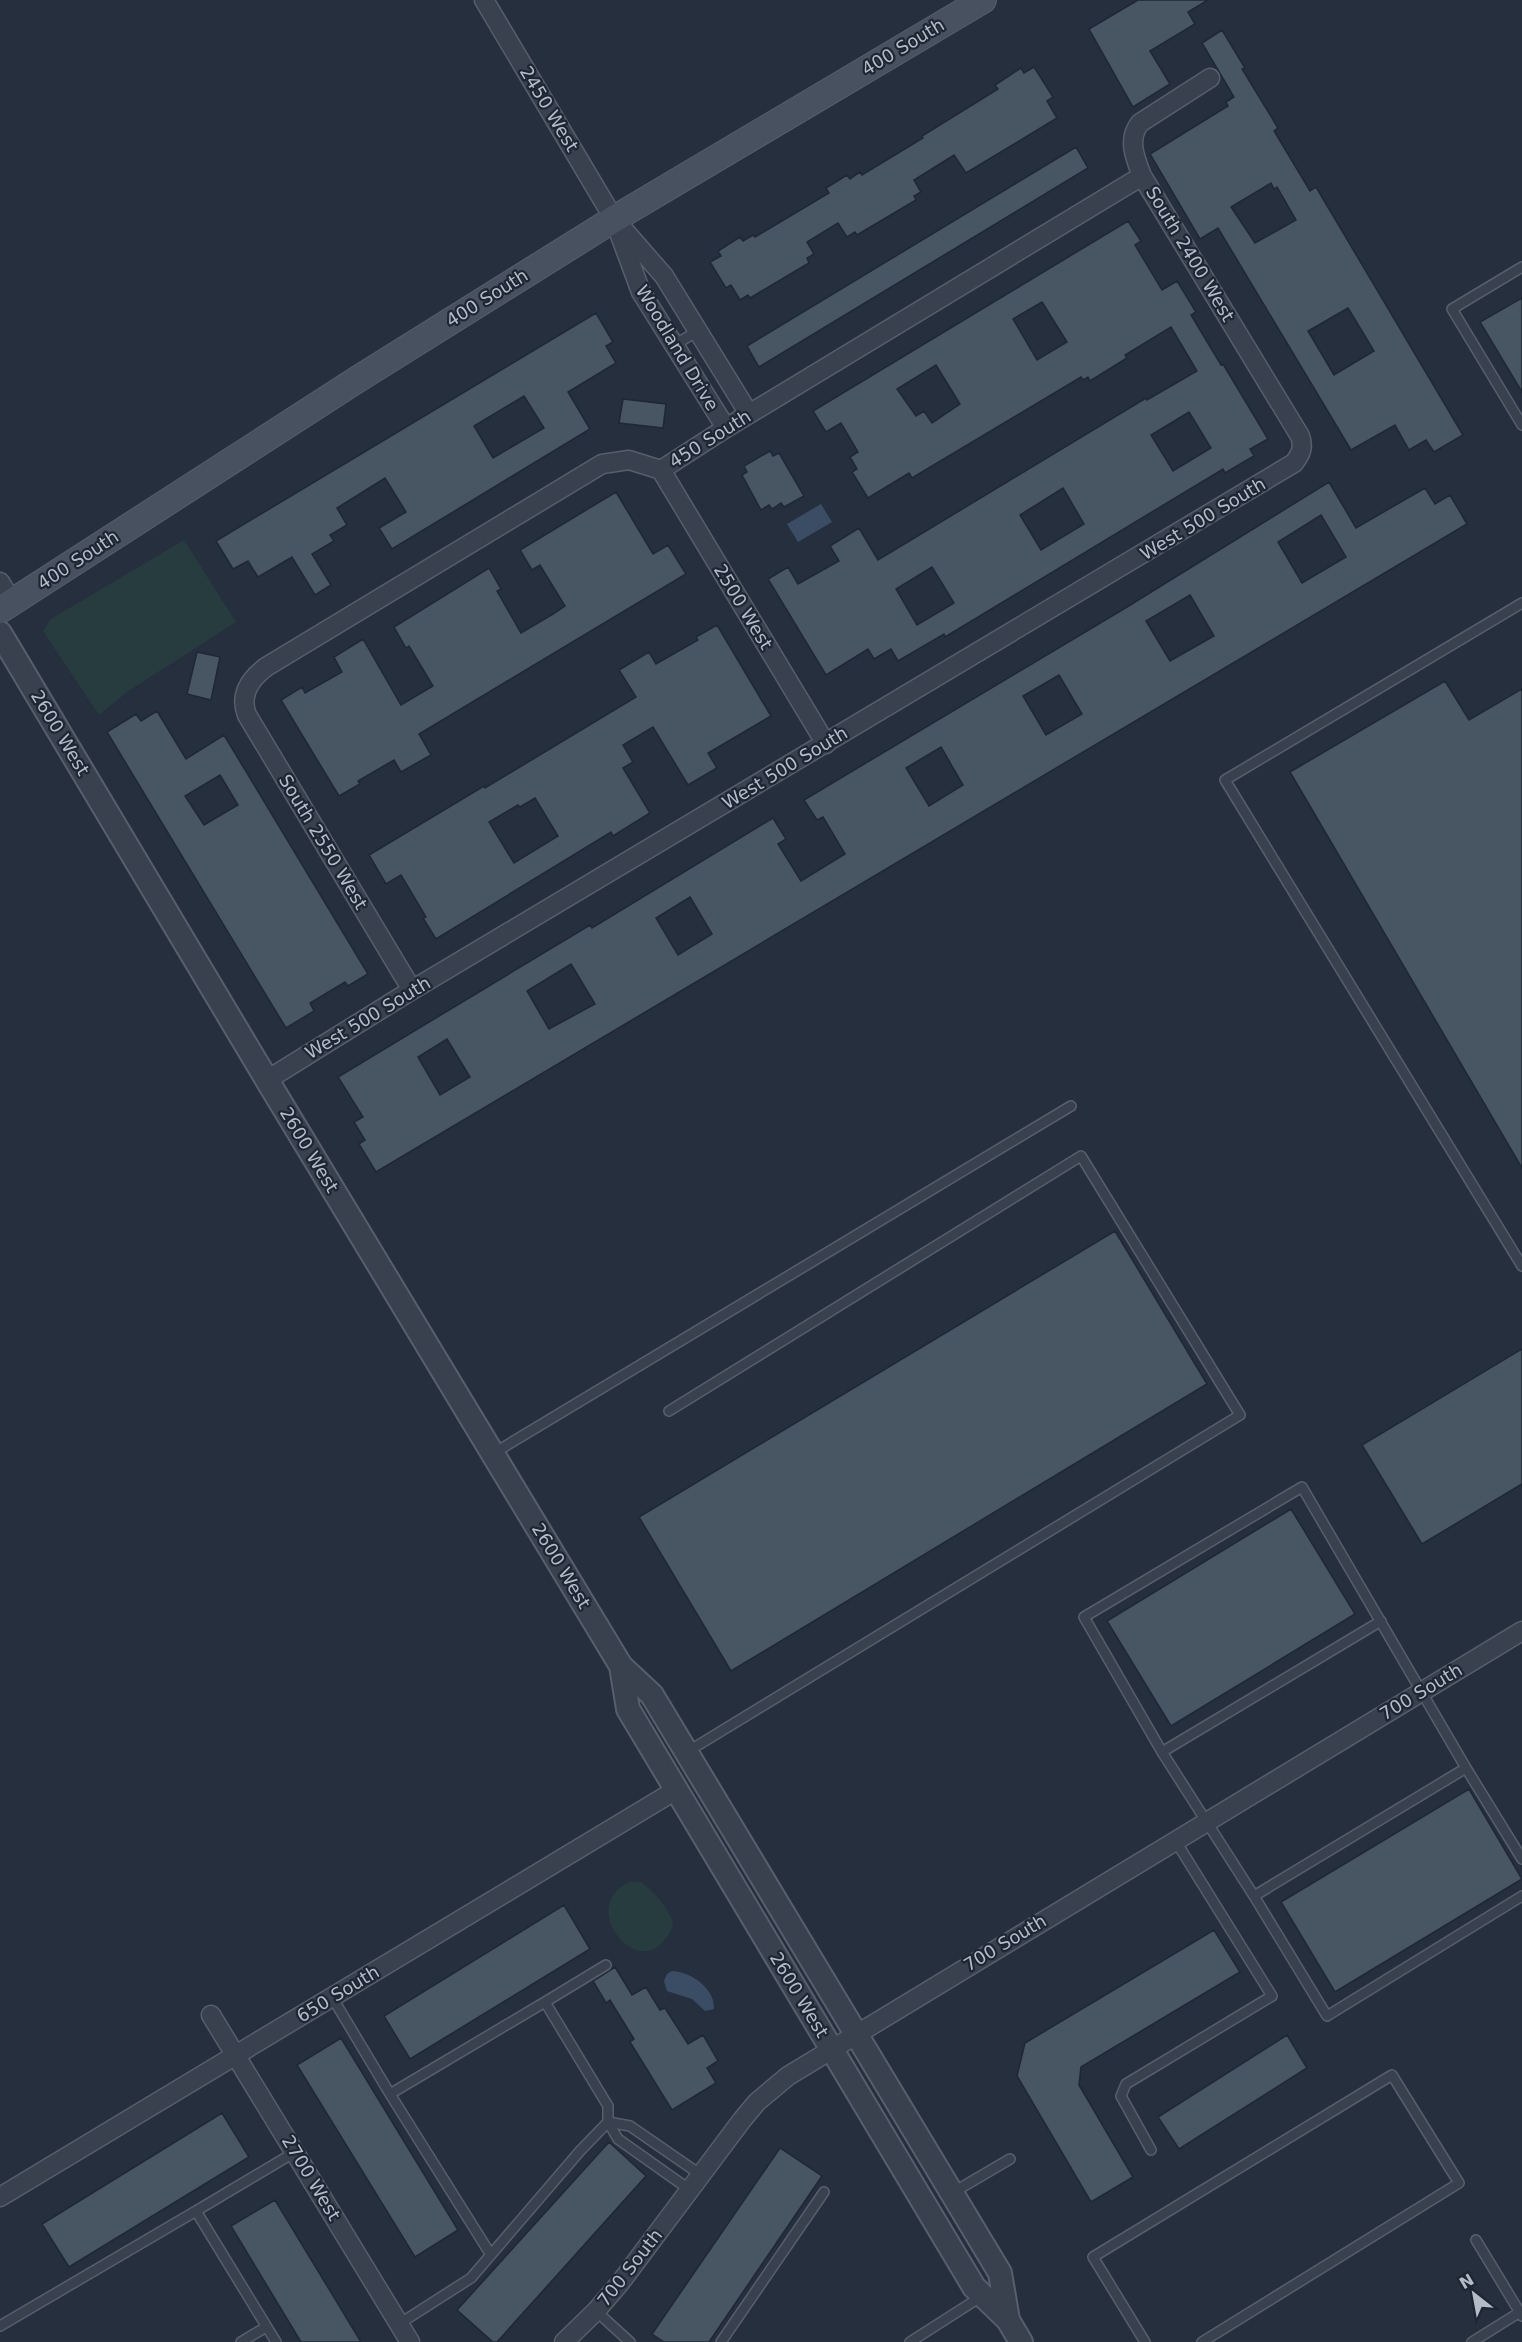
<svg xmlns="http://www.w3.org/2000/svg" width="1522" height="2342" font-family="'DejaVu Sans',sans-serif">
  <rect width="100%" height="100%" fill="#252f3d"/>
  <path fill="#273c3e" d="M 184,540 L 236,622 L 127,692 L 99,715 L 43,631 L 51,619 Z
    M 630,1882 C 633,1882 637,1881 640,1882 C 650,1886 674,1914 673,1925 C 672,1930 669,1934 666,1938 C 637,1982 576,1904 630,1882 Z"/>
  <path fill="#3b4d65" d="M 821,504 L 832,522 L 798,542 L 787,524 Z
    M 672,1971 C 691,1972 715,1988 714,2009 L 705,2011 L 692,1999 L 667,1991 L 664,1981 L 667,1974 Z"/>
  <path fill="#485563" stroke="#1f2834" stroke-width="1.5" fill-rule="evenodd" d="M 1138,0 L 1208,0 L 1188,12 L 1195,24 L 1150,51 L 1170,84 L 1133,107 L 1089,29 Z
    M 1222,30 L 1245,68 L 1242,69 L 1278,128 L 1274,131 L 1310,191 L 1316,187 L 1463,435 L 1434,452 L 1426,440 L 1409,450 L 1395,425 L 1351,450 L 1218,228 L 1200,239 L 1150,154 L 1228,106 L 1226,102 L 1234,97 L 1202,43 ZM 1271,183 L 1274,189 L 1277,187 L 1296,220 L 1255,243 L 1231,207 ZM 1348,308 L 1374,351 L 1334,375 L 1308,331 Z
    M 1034,67 L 1053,97 L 1047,101 L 1057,118 L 966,173 L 954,155 L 914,180 L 921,192 L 914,196 L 916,200 L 857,235 L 855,232 L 847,237 L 838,223 L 807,242 L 814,254 L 807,258 L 809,263 L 750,298 L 748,295 L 740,300 L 731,285 L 726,288 L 710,262 L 721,256 L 718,251 L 740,237 L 743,241 L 753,235 L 755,237 L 829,193 L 826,188 L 847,175 L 850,179 L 860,172 L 862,175 L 923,138 L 922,136 L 998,89 L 995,85 L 1021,68 L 1024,73 Z
    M 1076,147 L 1088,168 L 759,367 L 747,346 Z
    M 1128,221 L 1141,241 L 1135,245 L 1162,290 L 1177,281 L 1196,312 L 1191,315 L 1221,365 L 1223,364 L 1268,439 L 1250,449 L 1254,456 L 1225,473 L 1223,469 L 945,637 L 944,634 L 898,661 L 891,649 L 874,659 L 868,649 L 826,675 L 768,579 L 788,567 L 798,584 L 839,561 L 830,546 L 859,528 L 878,560 L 1146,398 L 1147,400 L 1197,371 L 1171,327 L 1125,355 L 1127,358 L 1090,381 L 1088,377 L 1083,380 L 1081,377 L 912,478 L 909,473 L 868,498 L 852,472 L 857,469 L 850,457 L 858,452 L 841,423 L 826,432 L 813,411 ZM 1042,302 L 1067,342 L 1037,360 L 1013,319 ZM 936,365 L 960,404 L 932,423 L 924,411 L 916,416 L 897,389 ZM 1189,412 L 1211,448 L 1173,471 L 1151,435 ZM 1063,488 L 1084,524 L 1041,550 L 1020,515 ZM 932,567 L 954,603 L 917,625 L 896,589 Z
    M 1522,298 L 1522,392 L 1480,322 Z
    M 596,313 L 613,342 L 606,346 L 616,363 L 568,392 L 590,429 L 392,549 L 379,528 L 406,512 L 385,478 L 337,508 L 347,525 L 330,535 L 334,541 L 312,554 L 331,585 L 315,595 L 292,557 L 258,577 L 248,561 L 233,569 L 216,541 ZM 524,396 L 544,428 L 493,458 L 474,426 Z
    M 623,399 L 666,404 L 663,428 L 619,423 Z
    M 770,451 L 773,456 L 779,453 L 804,496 L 784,507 L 781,503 L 772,509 L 769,505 L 761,510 L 742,475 L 747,472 L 744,466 Z
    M 1329,482 L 1356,528 L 1425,488 L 1435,504 L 1450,495 L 1467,524 L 376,1172 L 359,1144 L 365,1140 L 354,1122 L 363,1117 L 338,1077 L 590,925 L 592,928 L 773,818 L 786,839 L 778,844 L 801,881 L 845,854 L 823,817 L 817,820 L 804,800 L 1127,607 ZM 1321,515 L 1346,557 L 1302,583 L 1278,542 ZM 1190,595 L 1214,636 L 1170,661 L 1146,621 ZM 1059,675 L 1082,714 L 1046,735 L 1023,696 ZM 941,747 L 963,785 L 929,806 L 906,768 ZM 690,897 L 712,934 L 678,955 L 656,918 ZM 571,964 L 595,1004 L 549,1029 L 527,991 ZM 447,1039 L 470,1077 L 440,1095 L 418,1057 Z
    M 616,492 L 653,554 L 668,545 L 686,574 L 419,734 L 431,755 L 401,772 L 394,760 L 358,781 L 360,784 L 339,796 L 281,700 L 302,687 L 305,693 L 342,672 L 334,657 L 363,639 L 401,705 L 433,686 L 409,646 L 406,648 L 394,627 L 489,568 L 501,589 L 497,591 L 521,633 L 553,614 L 565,606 L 540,565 L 532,570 L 520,550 Z
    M 717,625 L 771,716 L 708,753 L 717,768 L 688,785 L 653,727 L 623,745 L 633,762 L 623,768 L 650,813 L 613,836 L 611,832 L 436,939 L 423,918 L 426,917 L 401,875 L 386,884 L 369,855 L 484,786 L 485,788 L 636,697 L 619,670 L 649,652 L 656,664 L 698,640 L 696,637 ZM 535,798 L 558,836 L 514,863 L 489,822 L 518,805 L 520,807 Z
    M 197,652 L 220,657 L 211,700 L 187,694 Z
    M 1445,681 L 1469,720 L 1522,689 L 1522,1168 L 1290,772 Z
    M 157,711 L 186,759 L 224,735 L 368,974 L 348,986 L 345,982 L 310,1003 L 314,1011 L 286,1028 L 107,732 L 136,714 L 141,721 ZM 220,775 L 238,805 L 204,825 L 185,796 Z
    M 1115,1231 L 1207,1384 L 731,1671 L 639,1517 Z
    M 1522,1349 L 1522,1484 L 1422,1544 L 1362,1445 Z
    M 1291,1509 L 1355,1614 L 1171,1726 L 1107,1621 Z
    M 1469,1789 L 1522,1879 L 1335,1992 L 1281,1902 Z
    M 564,1905 L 590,1949 L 410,2059 L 384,2016 Z
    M 1214,1930 L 1240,1972 L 1081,2067 L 1079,2085 L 1133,2177 L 1091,2202 L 1017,2076 L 1025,2043 Z
    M 615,1967 L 632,1995 L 646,1987 L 660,2010 L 665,2008 L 688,2044 L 703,2035 L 718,2061 L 707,2068 L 716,2083 L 672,2110 L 630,2042 L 634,2039 L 610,2000 L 606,2003 L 593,1981 Z
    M 1287,2035 L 1307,2068 L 1179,2149 L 1158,2117 Z
    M 341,2038 L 458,2230 L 415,2257 L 297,2065 Z
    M 222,2113 L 249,2157 L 69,2267 L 42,2224 Z
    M 609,2142 L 646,2176 L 497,2342 L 493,2342 L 457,2310 Z
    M 780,2148 L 822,2176 L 709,2342 L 664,2342 L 652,2334 Z
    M 275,2200 L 361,2342 L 301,2342 L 231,2226 Z"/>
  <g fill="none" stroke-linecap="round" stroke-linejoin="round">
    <g stroke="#565f6b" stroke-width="12">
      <path id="service" d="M 1522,267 L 1452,309 L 1522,425
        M 674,345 L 698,331
        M 1522,603 L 1225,780 L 1522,1266
        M 669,1411 L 1081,1156 L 1240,1415 L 687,1752
        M 494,1453 L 1071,1106
        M 1302,1487 L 1466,1768 L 1254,1896 L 1162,1752 L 1084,1617 Z
        M 1162,1752 L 1381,1621
        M 1466,1768 L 1522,1859
        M 1254,1896 L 1327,2016 L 1522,1896
        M 332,1997 L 390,2094 L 491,2255
        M 545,2002 L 606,1965
        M 390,2094 L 545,2002 L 608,2106 L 608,2122 L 580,2151 L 471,2278 L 399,2324
        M 608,2122 L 630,2126 L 701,2175
        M 608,2122 L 618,2139 L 690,2190
        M 1151,2150 L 1121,2096 L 1126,2084 L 1272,1996 L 1175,1840
        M 952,2193 L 1010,2159
        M 1476,2240 L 1522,2316
        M 596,2311 L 630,2342
        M 0,2326 L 196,2211
        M 241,2342 L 266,2327
        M 276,2342 L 196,2211 L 295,2152
        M 721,2342 L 824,2192
        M 910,2342 L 982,2296
        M 1145,2342 L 1093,2257 L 1392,2075 L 1459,2183 L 1202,2342
        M 1472,2342 L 1520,2312"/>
    </g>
    <g stroke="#565f6b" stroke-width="21">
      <path id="minor" d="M 484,0 L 614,219 L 641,292 L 726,428
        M 623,229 L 664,276 L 749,414
        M 661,470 L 826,744
        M 0,582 L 12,602
        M 412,990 L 247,715 C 239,695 250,679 266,667 L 602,464 L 629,460 L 661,470 L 726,428 L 1142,176
        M 267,1080 L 412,990 L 1294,463 C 1301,454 1304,447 1300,436 L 1142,176 C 1135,158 1127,139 1140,123 L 1210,78
        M 211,2015 L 410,2342
        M 0,2197 L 676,1790
        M 564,2342 L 596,2311 L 620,2283 L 742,2120 L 757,2102 L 788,2076 L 1522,1631"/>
    </g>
    <g stroke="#565f6b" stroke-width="26">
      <path id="tertiary" d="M 0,633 L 267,1080 L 621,1666 L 652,1695 L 1000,2273 L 1008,2320
        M 621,1666 L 628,1709 L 974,2287 L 1008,2320 L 1021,2342"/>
    </g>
    <g stroke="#565f6b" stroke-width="28">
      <path id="secondary" d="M 0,610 L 358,379 L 614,219 L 983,0"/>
    </g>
    <use href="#service" stroke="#38414d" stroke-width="9"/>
    <use href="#minor" stroke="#38414d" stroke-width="18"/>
    <use href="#tertiary" stroke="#38414d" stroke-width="22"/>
    <use href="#secondary" stroke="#475160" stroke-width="26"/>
  </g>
  <g text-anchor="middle" stroke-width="4.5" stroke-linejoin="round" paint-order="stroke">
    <g font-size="18" fill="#b4bcc8" stroke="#1d2632">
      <text transform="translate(903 47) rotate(-31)" y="6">400 South</text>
      <text transform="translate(549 109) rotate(59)" y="6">2450 West</text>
      <text transform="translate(1190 254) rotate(59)" y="6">South 2400 West</text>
      <text transform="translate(487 298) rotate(-32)" y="6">400 South</text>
      <text transform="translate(677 348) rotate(59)" y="6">Woodland Drive</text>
      <text transform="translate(710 439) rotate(-32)" y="6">450 South</text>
      <text transform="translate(1203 519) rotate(-31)" y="6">West 500 South</text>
      <text transform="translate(78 560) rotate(-33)" y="6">400 South</text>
      <text transform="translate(743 607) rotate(59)" y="6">2500 West</text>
      <text transform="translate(60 733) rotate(59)" y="6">2600 West</text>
      <text transform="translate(785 768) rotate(-31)" y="6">West 500 South</text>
      <text transform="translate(323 842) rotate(59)" y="6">South 2550 West</text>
      <text transform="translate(368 1018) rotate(-31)" y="6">West 500 South</text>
      <text transform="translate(309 1150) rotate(59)" y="6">2600 West</text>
      <text transform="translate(561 1566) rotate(59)" y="6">2600 West</text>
      <text transform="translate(1421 1692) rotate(-31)" y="6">700 South</text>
      <text transform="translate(1005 1943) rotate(-31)" y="6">700 South</text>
      <text transform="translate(338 1994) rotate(-31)" y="6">650 South</text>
      <text transform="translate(799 1995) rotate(59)" y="6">2600 West</text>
      <text transform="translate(311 2178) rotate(59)" y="6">2700 West</text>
      <text transform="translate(630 2268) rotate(-52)" y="6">700 South</text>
    </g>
  </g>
  <g transform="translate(1474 2294) rotate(329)" stroke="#1d2632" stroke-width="4.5" paint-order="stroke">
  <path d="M0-4.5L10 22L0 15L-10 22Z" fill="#b4bcc8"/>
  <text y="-9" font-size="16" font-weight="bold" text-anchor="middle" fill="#b4bcc8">N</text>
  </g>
</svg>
